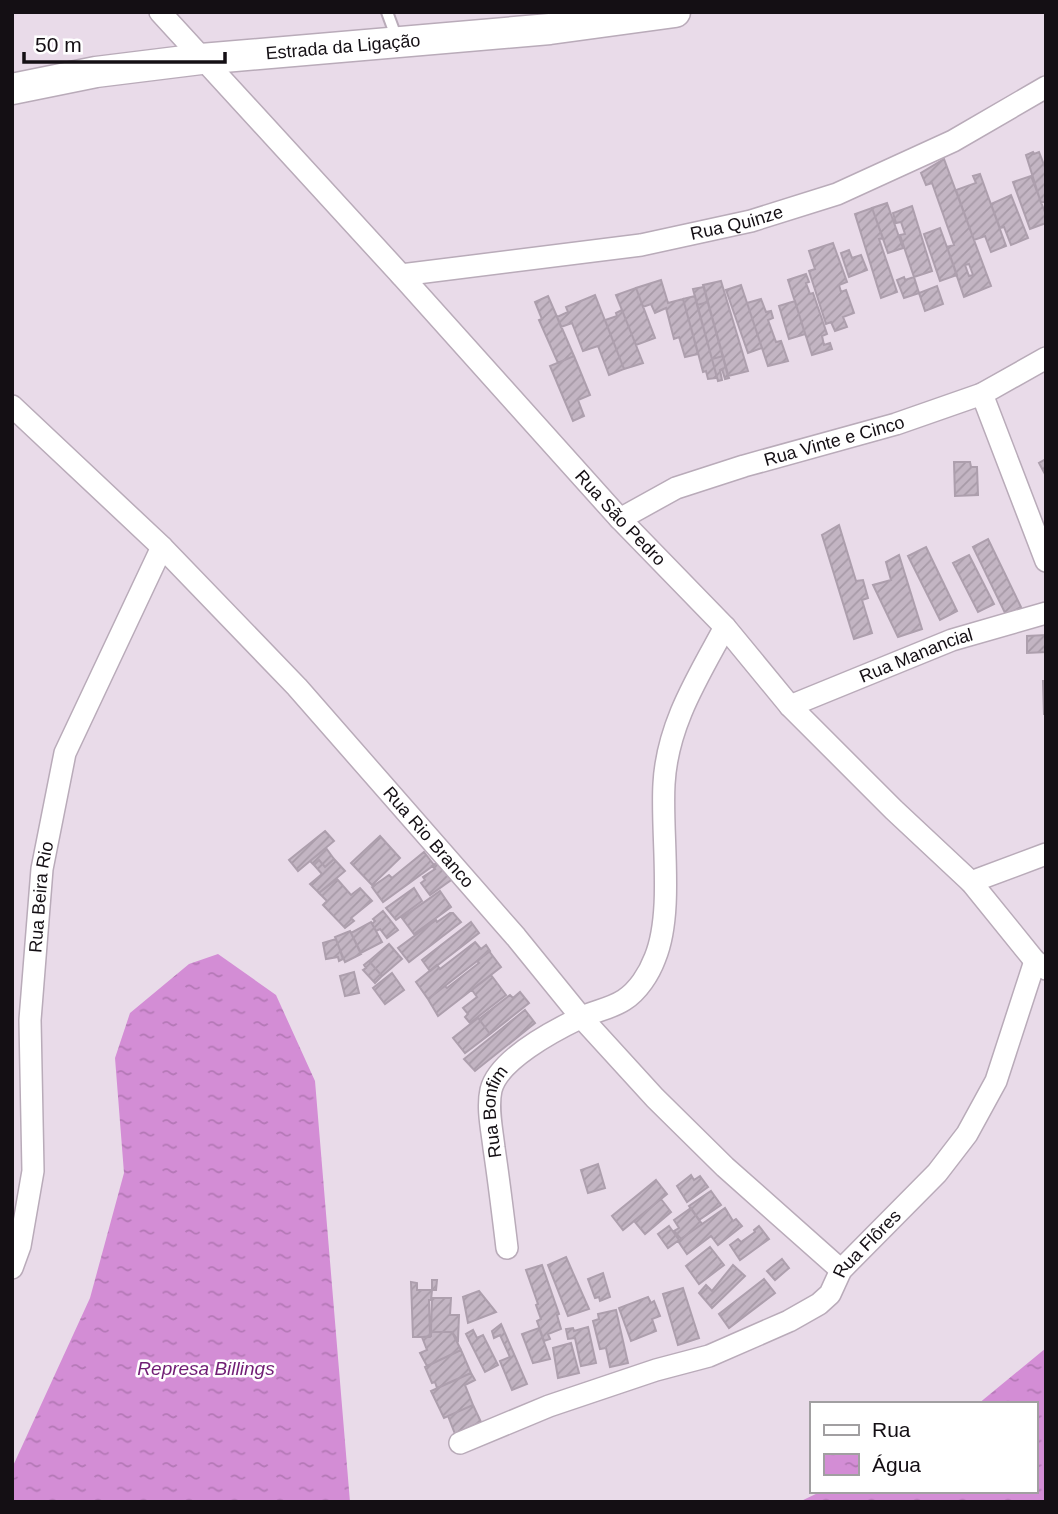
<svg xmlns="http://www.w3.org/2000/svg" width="1058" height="1514" font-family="Helvetica,sans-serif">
  <defs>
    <pattern id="water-ripples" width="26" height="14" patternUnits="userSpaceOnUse" patternTransform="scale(1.75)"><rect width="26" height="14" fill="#d38dd5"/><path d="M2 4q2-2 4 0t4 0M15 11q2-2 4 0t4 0" fill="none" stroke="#b478b6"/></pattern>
    <pattern id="building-hatch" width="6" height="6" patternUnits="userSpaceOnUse" patternTransform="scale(1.75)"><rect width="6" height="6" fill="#c3b5c3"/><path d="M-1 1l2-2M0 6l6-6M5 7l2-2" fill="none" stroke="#a79aa7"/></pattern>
  </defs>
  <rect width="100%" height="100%" fill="#e9dbe9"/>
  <path fill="url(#water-ripples)" d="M 218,954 L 276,995 L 315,1081 L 350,1502 L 12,1502 L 12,1468 L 90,1298 L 124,1173 L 115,1058 L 130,1013 L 189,964 Z
    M 1046,1348 L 1046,1502 L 799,1502 L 822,1491 L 1035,1491 L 1035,1404 L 978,1404 Z"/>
  <path fill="url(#building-hatch)" stroke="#ad9fad" stroke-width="2" fill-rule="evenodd" d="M 1033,152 L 1034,154 L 1039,152 L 1046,170 L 1046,201 L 1041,203 L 1026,155 Z
    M 944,159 L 991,286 L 964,297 L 947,247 L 954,245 L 932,183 L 926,185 L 921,173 ZM 969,264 L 973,275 L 969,276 L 965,265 Z
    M 980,174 L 1006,246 L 991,252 L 985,236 L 974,240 L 956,190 L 976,183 L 973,176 Z
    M 1031,176 L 1046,215 L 1046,223 L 1030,229 L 1013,182 Z
    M 1011,195 L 1028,238 L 1011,245 L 1004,227 L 1000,228 L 991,204 Z
    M 887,203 L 903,248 L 888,253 L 872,208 Z
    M 912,206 L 932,271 L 914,277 L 900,235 L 905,234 L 901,222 L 896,223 L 893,213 Z
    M 872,208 L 883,238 L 879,239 L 897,292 L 881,298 L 855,214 Z
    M 940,228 L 957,275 L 940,281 L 924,234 Z
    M 833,243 L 847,282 L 839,285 L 841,292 L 846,290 L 854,313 L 843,317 L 847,327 L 835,331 L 831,322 L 826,324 L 809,271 L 815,269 L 809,251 Z
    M 849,250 L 852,258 L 861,255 L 867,270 L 849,277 L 841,253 Z
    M 806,274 L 809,282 L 806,283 L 810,294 L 813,293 L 827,334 L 822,336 L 824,345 L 830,343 L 832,349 L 812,355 L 788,280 Z
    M 904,277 L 905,280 L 914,277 L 919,293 L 904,298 L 897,280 Z
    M 661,280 L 668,303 L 683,299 L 698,354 L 685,357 L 679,337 L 674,339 L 666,308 L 655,313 L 651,304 L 643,307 L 636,288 Z
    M 721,281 L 748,371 L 728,376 L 703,285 Z
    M 741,285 L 762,348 L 748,353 L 726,290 Z
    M 937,286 L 943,304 L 925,311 L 919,293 Z
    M 704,287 L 708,302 L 697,305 L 693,289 Z
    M 636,288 L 655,338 L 636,345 L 616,295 Z
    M 595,295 L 624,369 L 609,375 L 598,346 L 583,351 L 572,323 L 561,327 L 557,317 L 568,312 L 566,307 Z
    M 548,296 L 574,356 L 558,363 L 539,320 L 542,319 L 535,302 Z
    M 695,296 L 712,359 L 717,378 L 708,379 L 706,371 L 703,372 L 697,349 L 683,299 Z
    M 761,299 L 766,312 L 771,311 L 773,318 L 768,320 L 776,342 L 781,341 L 788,361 L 768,366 L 747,303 Z
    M 795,301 L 805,334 L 789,339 L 779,306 Z
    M 708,302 L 723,356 L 712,359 L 697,305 Z
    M 622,310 L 643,363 L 624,369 L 605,320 L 617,316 L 616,313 Z
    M 574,356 L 590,395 L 578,400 L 584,416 L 573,421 L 550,366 Z
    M 723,356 L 729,378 L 725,379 L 722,369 L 720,370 L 722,380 L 718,381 L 712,359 Z
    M 1046,459 L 1046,476 L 1039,463 Z
    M 954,462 L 970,462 L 971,467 L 977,467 L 978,495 L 955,496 Z
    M 839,525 L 856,581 L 863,580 L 868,598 L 862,600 L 872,633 L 854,639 L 822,535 Z
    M 988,539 L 1021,607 L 1006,615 L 973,547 Z
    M 926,547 L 957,611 L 940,620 L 908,556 Z
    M 899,555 L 922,629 L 898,637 L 873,585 L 891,580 L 886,562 Z
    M 969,555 L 994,604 L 978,612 L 953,563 Z
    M 1046,635 L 1046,652 L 1027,653 L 1027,636 Z
    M 1043,681 L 1046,681 L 1046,714 L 1044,714 Z
    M 325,831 L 334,841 L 298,871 L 289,860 Z
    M 380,836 L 400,858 L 372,885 L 351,863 Z
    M 326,848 L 334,859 L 325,867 L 319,860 L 314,865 L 310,861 Z
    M 424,852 L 434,865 L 383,902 L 372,887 L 389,875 L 392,878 Z
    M 334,859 L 345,871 L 319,893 L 310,884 L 322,874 L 314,865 L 319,860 L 325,867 Z
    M 441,860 L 454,878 L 430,895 L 421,883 L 425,880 L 423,877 L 435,869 L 432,866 Z
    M 337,879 L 351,895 L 360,888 L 372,901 L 351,918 L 354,921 L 345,928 L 323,905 L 327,901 L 319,893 Z
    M 414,888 L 422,901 L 396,920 L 386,908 Z
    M 440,891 L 451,907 L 414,934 L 402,918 Z
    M 383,911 L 398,930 L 387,938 L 380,929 L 376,931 L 372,924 L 375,921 L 373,919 Z
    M 450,913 L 453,913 L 461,922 L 409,962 L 398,948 L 436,920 L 437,922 Z
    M 371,922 L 382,942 L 361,953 L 351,933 Z
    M 471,922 L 479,933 L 430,971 L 422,960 Z
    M 350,931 L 361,954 L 345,962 L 335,937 Z
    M 336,939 L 343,959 L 339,961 L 338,957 L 326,959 L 323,943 Z
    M 475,942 L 481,949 L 486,945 L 490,951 L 428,999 L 416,982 L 437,965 L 440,969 Z
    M 389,944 L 402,959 L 382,976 L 369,961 Z
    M 489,951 L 501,967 L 438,1016 L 428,999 L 445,986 L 447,988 L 479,963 L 477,961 Z
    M 369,961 L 382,976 L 375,983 L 363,970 L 366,968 L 364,965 Z
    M 354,972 L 359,993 L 345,996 L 340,976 Z
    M 392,973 L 404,990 L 385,1004 L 373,988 Z
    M 491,975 L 506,995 L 470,1023 L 465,1017 L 468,1014 L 463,1008 L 477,997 L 472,990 Z
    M 520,992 L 529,1003 L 490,1034 L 479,1019 L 510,995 L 513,998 Z
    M 525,1010 L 535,1023 L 475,1071 L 464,1059 Z
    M 478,1018 L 490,1034 L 465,1053 L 453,1038 Z
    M 598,1164 L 605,1188 L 588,1193 L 581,1170 Z
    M 691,1175 L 694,1180 L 700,1176 L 708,1187 L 687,1202 L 677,1186 Z
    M 656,1180 L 667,1194 L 623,1230 L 612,1216 Z
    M 711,1191 L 721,1205 L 699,1220 L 689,1206 Z
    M 661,1199 L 671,1212 L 645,1234 L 634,1221 Z
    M 691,1208 L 702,1224 L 681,1239 L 674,1231 L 679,1228 L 674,1220 Z
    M 725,1208 L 733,1221 L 736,1219 L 742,1226 L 718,1245 L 711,1236 L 687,1254 L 678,1241 Z
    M 669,1226 L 679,1240 L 668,1248 L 658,1234 Z
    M 759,1226 L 769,1239 L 740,1260 L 730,1245 L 738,1239 L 741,1242 L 755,1232 L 754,1230 Z
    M 710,1247 L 724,1265 L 699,1284 L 686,1266 Z
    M 566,1257 L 589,1309 L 568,1316 L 548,1265 Z
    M 782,1259 L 789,1268 L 775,1280 L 767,1271 Z
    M 542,1265 L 559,1314 L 557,1315 L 561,1329 L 548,1334 L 550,1339 L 544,1341 L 537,1321 L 541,1319 L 536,1305 L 538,1304 L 526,1270 Z
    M 733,1265 L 745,1276 L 712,1308 L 699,1293 L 706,1285 L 712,1291 Z
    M 603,1273 L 610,1297 L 600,1301 L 599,1297 L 595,1298 L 588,1279 Z
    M 764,1279 L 775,1293 L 729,1328 L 719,1314 Z
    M 432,1280 L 437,1280 L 436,1290 L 432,1290 Z
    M 411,1282 L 417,1283 L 417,1290 L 432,1290 L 431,1300 L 429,1300 L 430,1337 L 413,1337 Z
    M 683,1288 L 699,1338 L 678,1345 L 663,1294 Z
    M 479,1291 L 496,1312 L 468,1323 L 463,1297 Z
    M 648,1297 L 651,1303 L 654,1301 L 660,1316 L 652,1319 L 656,1331 L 631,1341 L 619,1308 Z
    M 432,1298 L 451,1298 L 450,1315 L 459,1315 L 458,1340 L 452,1332 L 431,1332 Z
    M 616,1310 L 628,1363 L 610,1367 L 606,1348 L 600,1349 L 593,1321 L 599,1319 L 598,1314 Z
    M 501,1324 L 527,1384 L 512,1390 L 500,1361 L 510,1357 L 500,1335 L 494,1338 L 492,1331 Z
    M 588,1327 L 596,1363 L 581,1366 L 575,1338 L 568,1339 L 566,1329 L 573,1328 L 574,1331 Z
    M 539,1328 L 550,1359 L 533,1363 L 522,1334 Z
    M 473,1330 L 477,1338 L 483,1335 L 498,1365 L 485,1372 L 466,1334 Z
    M 431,1332 L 452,1332 L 461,1350 L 427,1366 L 420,1353 L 427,1350 L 422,1337 L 431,1336 Z
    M 571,1343 L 579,1373 L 558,1378 L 553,1348 Z
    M 461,1350 L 471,1373 L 437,1388 L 435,1382 L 432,1383 L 425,1367 Z
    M 471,1373 L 475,1380 L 465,1385 L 473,1405 L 444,1418 L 431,1391 Z
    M 473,1405 L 481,1422 L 455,1434 L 448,1416 Z"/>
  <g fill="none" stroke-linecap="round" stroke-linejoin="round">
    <g stroke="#b9abb9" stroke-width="14">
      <path id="lane" d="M 387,12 L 397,39"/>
    </g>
    <g stroke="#b9abb9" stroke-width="24">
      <g id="street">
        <path id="s1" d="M 160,12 L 401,275 L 620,519 L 725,627 L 790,706 L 894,810 L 971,882 L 1035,961 L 1046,969"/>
        <path id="s2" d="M 401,275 L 641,245 L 751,221 L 837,194 L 953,141 L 1046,87"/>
        <path d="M 982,394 L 1046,561"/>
        <path id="s3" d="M 12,406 L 162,547 L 297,687 L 516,937 L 581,1017 L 655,1098 L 725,1167 L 841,1270"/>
        <path id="s4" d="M 620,519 L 676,488 L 744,466 L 896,424 L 982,394 L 1046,358"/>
        <path id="s5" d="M 790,706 L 952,640 L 1046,613"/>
        <path d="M 971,882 L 1046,854"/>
        <path id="s6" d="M 507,1248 C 503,1215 499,1181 494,1148 C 492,1130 487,1108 491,1090 C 498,1060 553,1031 580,1018 C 594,1011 610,1009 624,1000 C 638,991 649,974 655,958 C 674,912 661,835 664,784 C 667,725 698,677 725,627"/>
        <path id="s7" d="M 12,1268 L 20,1246 L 33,1171 L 30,1020 L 42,869 L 65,753 L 162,547"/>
        <path id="s8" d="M 460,1443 L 549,1406 L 656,1370 L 709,1356 L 789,1321 L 819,1304 L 830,1294 L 841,1270 L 937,1173 L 967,1134 L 996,1081 L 1035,961"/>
      </g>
    </g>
    <g stroke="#b9abb9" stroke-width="33">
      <g id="secondary">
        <path id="s9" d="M 12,89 L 96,72 L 201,59 L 550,29 L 675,12"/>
      </g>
    </g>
    <use href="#lane" stroke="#fff" stroke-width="10"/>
    <use href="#street" stroke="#fff" stroke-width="21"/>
    <use href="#secondary" stroke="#fff" stroke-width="30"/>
  </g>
  <g text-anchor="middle" stroke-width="5" stroke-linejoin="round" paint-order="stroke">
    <g font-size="18" fill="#140f14" stroke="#fff">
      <text dy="6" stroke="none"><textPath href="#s9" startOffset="334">Estrada da Ligação</textPath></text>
      <text dy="6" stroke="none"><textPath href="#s2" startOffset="340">Rua Quinze</textPath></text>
      <text dy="6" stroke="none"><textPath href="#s4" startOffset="229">Rua Vinte e Cinco</textPath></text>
      <text dy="6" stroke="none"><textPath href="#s1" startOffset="684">Rua São Pedro</textPath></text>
      <text dy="6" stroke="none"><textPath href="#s5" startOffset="136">Rua Manancial</textPath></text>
      <text dy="6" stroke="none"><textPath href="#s3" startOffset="600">Rua Rio Branco</textPath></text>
      <text dy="6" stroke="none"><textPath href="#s7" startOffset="374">Rua Beira Rio</textPath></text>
      <text dy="6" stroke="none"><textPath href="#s6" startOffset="138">Rua Bonfim</textPath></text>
      <text dy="6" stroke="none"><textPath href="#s8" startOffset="464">Rua Flôres</textPath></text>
    </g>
    <g font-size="19" font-style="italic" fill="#701d74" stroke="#fff">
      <text x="206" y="1375">Represa Billings</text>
    </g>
  </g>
  <rect width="1058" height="1514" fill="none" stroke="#140f14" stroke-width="28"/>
  <rect x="810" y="1402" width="228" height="91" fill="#ffffff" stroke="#a19fa1" stroke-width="2"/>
  <rect x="824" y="1425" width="35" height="10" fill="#ffffff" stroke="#a19fa1" stroke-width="2"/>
  <text x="872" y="1437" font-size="21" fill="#140f14">Rua</text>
  <rect x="824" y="1454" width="35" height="21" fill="url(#water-ripples)" stroke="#a19fa1" stroke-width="2"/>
  <text x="872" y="1472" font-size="21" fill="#140f14">Água</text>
  <path d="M24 52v10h201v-10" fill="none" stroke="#140f14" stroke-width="3.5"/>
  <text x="35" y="52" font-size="21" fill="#140f14" stroke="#ffffff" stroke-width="5" paint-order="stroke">50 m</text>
</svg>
